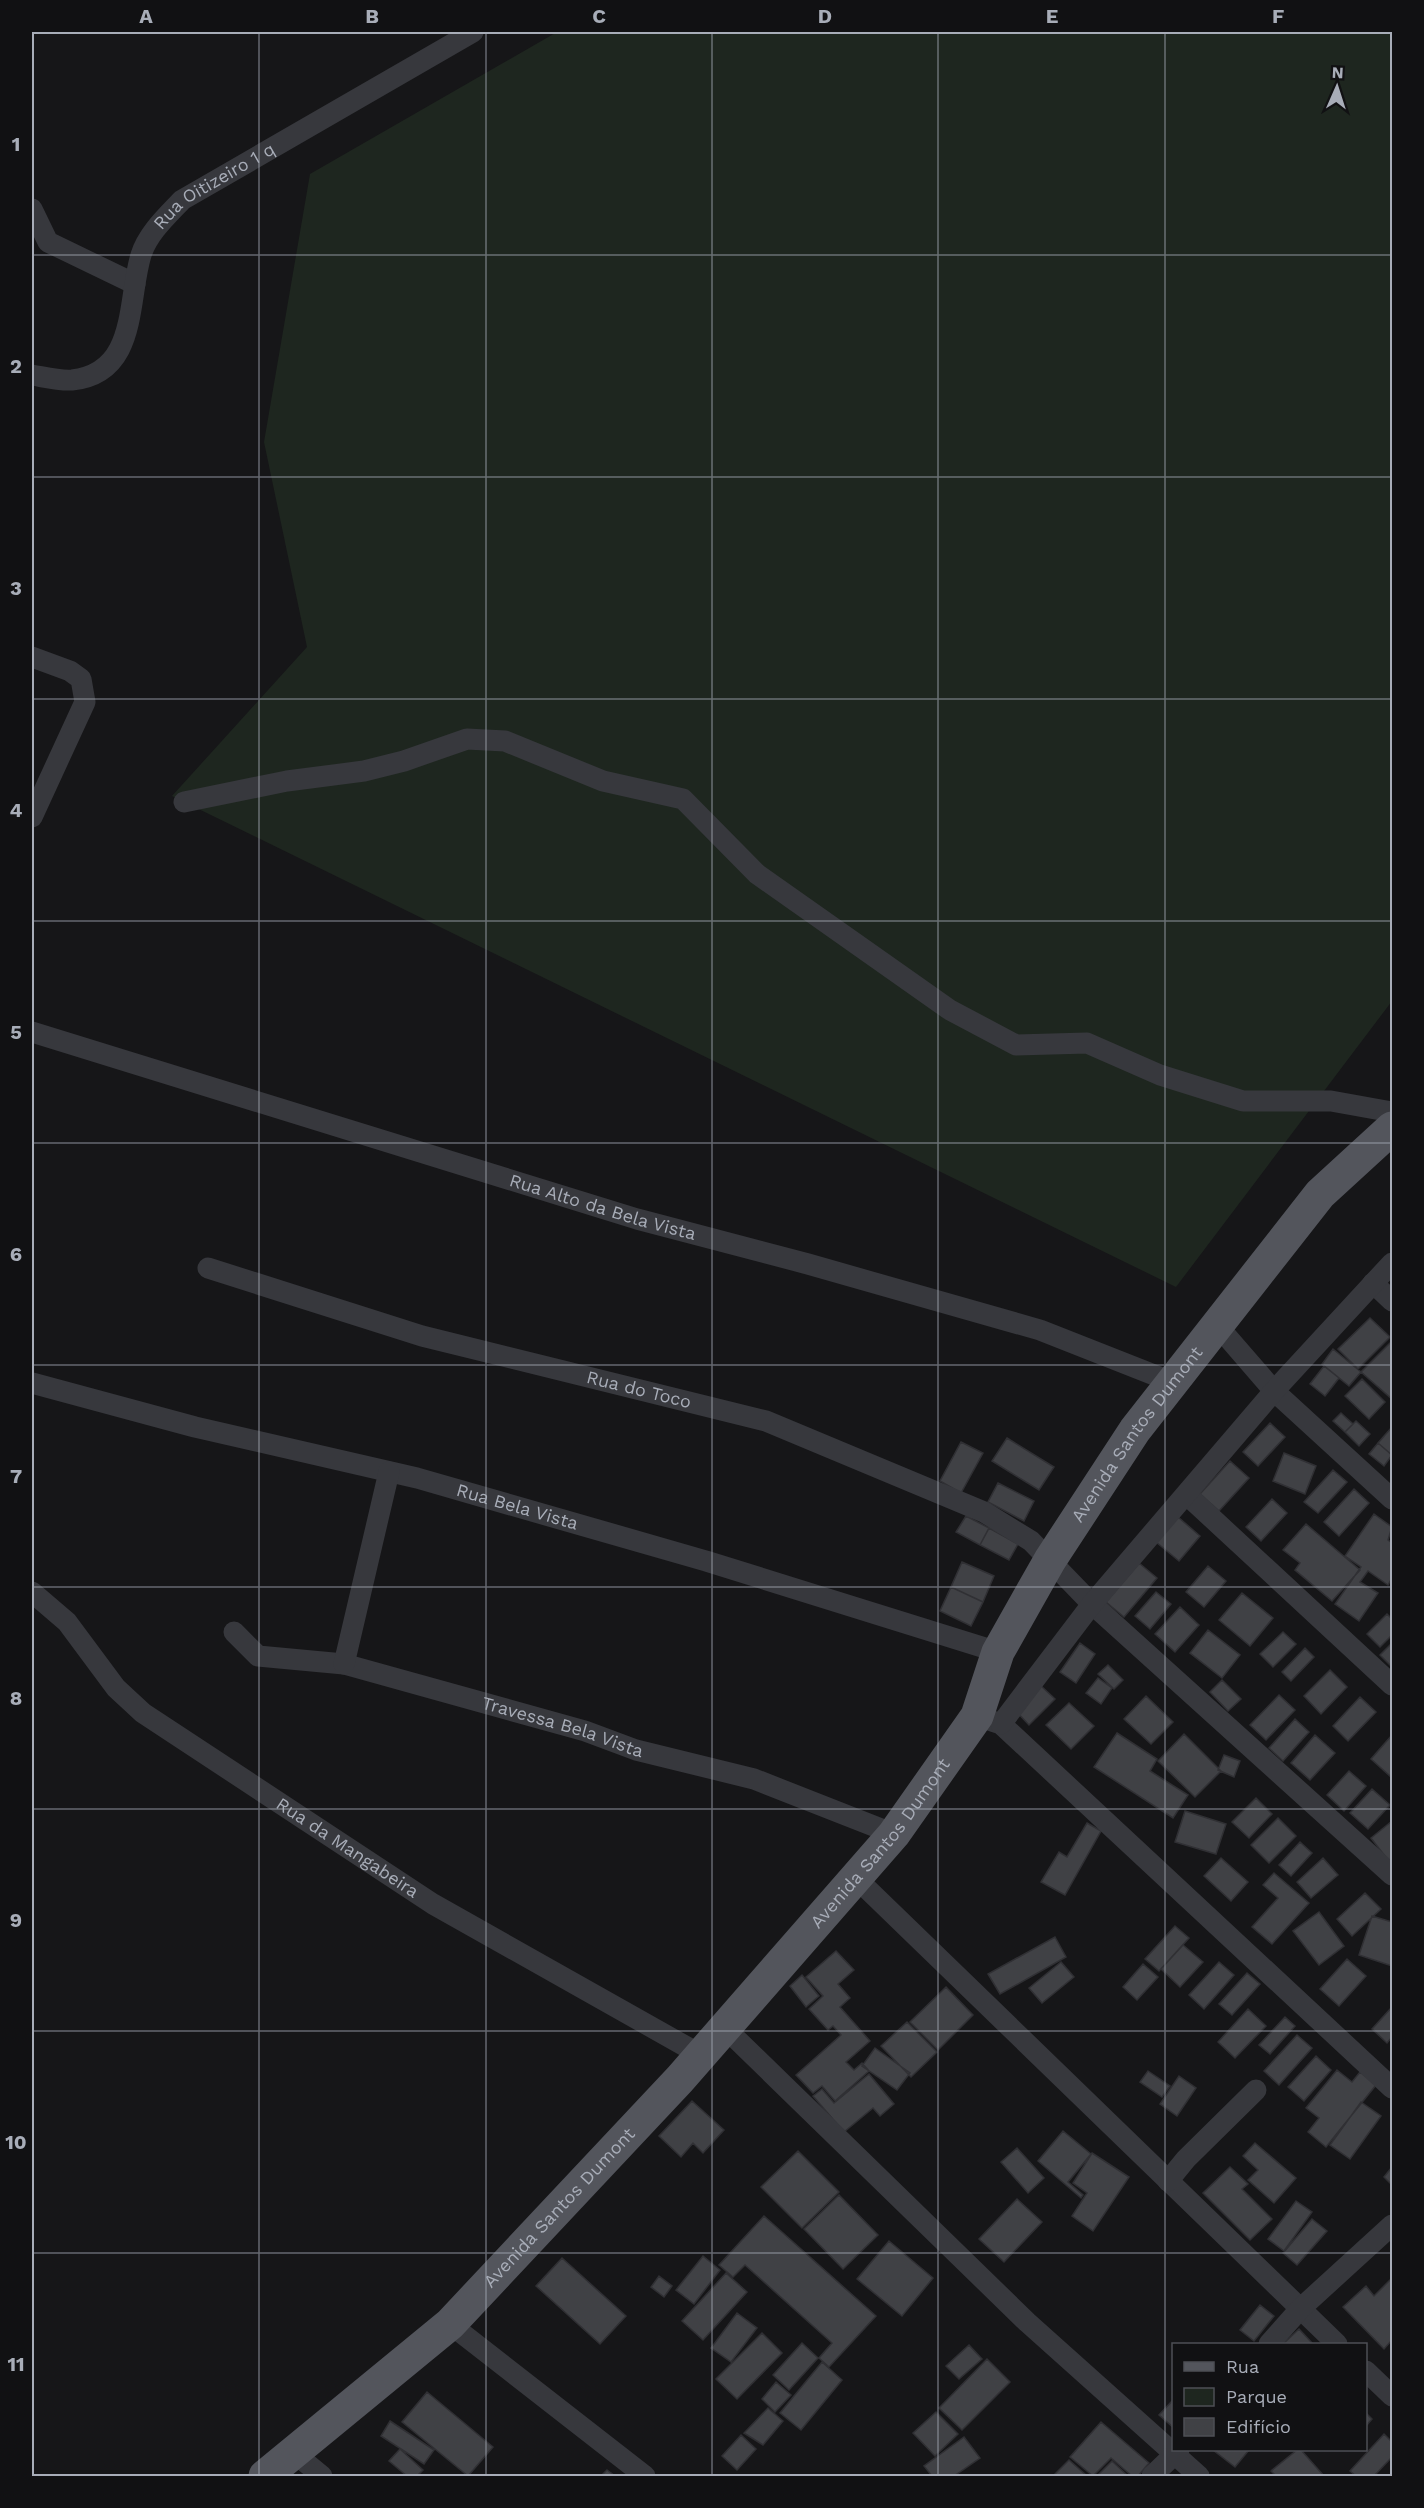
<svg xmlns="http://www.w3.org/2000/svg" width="1424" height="2508" font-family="'Work Sans',sans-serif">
  <rect width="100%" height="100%" fill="#161618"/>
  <path fill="#1e261f" d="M 557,32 L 1392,32 L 1392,1001 L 1176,1287 L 172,796 L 307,647 L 264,442 L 310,174 Z"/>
  <path fill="#404145" stroke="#303034" stroke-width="1.5" d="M 1370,1318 L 1390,1337 L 1358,1369 L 1338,1349 Z
    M 1391,1342 L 1392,1343 L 1392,1399 L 1361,1372 Z
    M 1333,1349 L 1361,1372 L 1349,1386 L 1322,1364 Z
    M 1324,1366 L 1339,1378 L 1325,1396 L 1310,1384 Z
    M 1362,1379 L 1385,1402 L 1369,1419 L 1345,1396 Z
    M 1341,1413 L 1353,1424 L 1345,1432 L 1333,1421 Z
    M 1356,1421 L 1370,1434 L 1359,1446 L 1345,1432 Z
    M 1270,1423 L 1285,1437 L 1258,1466 L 1243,1452 Z
    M 1392,1427 L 1392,1455 L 1378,1443 Z
    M 1007,1438 L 1054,1467 L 1039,1490 L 992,1461 Z
    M 961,1442 L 983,1453 L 961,1493 L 940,1481 Z
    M 1378,1443 L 1392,1455 L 1384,1466 L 1369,1454 Z
    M 1284,1453 L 1316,1466 L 1305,1494 L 1273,1481 Z
    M 1230,1461 L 1249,1478 L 1219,1511 L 1200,1494 Z
    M 1333,1470 L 1347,1482 L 1318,1513 L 1304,1502 Z
    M 998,1483 L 1034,1501 L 1024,1521 L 988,1502 Z
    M 1354,1489 L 1369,1503 L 1339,1536 L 1324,1522 Z
    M 1272,1499 L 1287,1513 L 1261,1541 L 1246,1527 Z
    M 1374,1514 L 1392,1527 L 1388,1540 L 1392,1543 L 1392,1578 L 1388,1585 L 1368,1571 L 1360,1582 L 1378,1593 L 1359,1621 L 1335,1604 L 1361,1567 L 1345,1556 Z
    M 966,1516 L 989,1528 L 980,1545 L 956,1532 Z
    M 1178,1517 L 1200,1536 L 1179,1561 L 1156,1542 Z
    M 1306,1524 L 1360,1570 L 1332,1601 L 1295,1570 L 1300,1563 L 1283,1550 Z
    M 989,1528 L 1018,1544 L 1009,1560 L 980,1545 Z
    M 962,1562 L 994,1576 L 983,1602 L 951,1587 Z
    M 1139,1563 L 1157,1578 L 1124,1617 L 1106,1602 Z
    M 1208,1566 L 1226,1581 L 1204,1607 L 1186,1592 Z
    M 951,1587 L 983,1602 L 971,1626 L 940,1611 Z
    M 1156,1592 L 1171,1604 L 1150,1629 L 1135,1616 Z
    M 1242,1593 L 1273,1618 L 1250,1646 L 1219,1620 Z
    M 1180,1607 L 1199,1625 L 1175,1652 L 1155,1634 Z
    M 1387,1614 L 1392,1619 L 1392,1635 L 1380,1647 L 1367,1634 Z
    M 1208,1630 L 1240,1655 L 1222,1678 L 1190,1653 Z
    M 1283,1632 L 1296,1644 L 1273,1667 L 1260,1654 Z
    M 1080,1643 L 1095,1654 L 1076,1683 L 1060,1672 Z
    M 1392,1643 L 1392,1667 L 1380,1655 Z
    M 1305,1648 L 1314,1657 L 1291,1681 L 1282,1672 Z
    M 1108,1665 L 1123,1680 L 1114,1689 L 1098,1674 Z
    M 1330,1670 L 1347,1687 L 1321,1714 L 1304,1696 Z
    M 1098,1678 L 1112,1688 L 1101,1704 L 1086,1693 Z
    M 1222,1680 L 1241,1699 L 1228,1711 L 1210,1692 Z
    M 1040,1685 L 1055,1699 L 1029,1725 L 1015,1710 Z
    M 1279,1695 L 1295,1710 L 1266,1740 L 1250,1725 Z
    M 1146,1696 L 1173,1722 L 1151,1744 L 1124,1719 Z
    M 1360,1697 L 1376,1712 L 1348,1741 L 1333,1726 Z
    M 1069,1703 L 1094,1726 L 1071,1749 L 1046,1725 Z
    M 1295,1719 L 1309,1732 L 1283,1761 L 1269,1748 Z
    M 1117,1733 L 1157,1759 L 1150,1771 L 1188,1795 L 1173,1818 L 1094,1767 Z
    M 1184,1734 L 1221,1771 L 1195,1797 L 1158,1761 Z
    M 1315,1735 L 1335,1753 L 1310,1780 L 1291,1763 Z
    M 1392,1735 L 1392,1773 L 1390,1776 L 1371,1759 Z
    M 1224,1755 L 1240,1761 L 1234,1777 L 1218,1770 Z
    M 1349,1771 L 1366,1786 L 1344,1811 L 1327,1795 Z
    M 1372,1789 L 1390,1805 L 1368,1829 L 1350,1813 Z
    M 1256,1798 L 1272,1814 L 1249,1838 L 1232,1822 Z
    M 1185,1811 L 1226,1824 L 1216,1854 L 1175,1842 Z
    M 1278,1818 L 1296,1836 L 1269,1863 L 1251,1845 Z
    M 1392,1821 L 1392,1862 L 1391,1864 L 1371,1838 Z
    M 1087,1823 L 1101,1831 L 1065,1895 L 1041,1882 L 1059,1852 L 1067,1857 Z
    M 1300,1842 L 1312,1853 L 1291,1876 L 1279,1865 Z
    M 1221,1858 L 1248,1882 L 1231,1901 L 1204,1876 Z
    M 1323,1858 L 1338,1875 L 1311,1898 L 1297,1882 Z
    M 1274,1873 L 1309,1903 L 1272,1944 L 1252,1927 L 1278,1898 L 1263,1885 Z
    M 1365,1893 L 1381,1909 L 1352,1936 L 1337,1919 Z
    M 1319,1912 L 1344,1946 L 1319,1965 L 1293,1931 Z
    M 1372,1916 L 1392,1922 L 1392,1966 L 1359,1955 Z
    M 1175,1926 L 1189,1938 L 1159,1971 L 1145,1959 Z
    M 1055,1937 L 1066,1957 L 1000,1994 L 988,1974 Z
    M 1183,1945 L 1203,1962 L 1180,1987 L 1161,1969 Z
    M 836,1951 L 854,1970 L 838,1984 L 850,1998 L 840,2007 L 870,2041 L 846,2062 L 854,2070 L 862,2063 L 869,2071 L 835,2101 L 822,2086 L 813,2093 L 796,2075 L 841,2035 L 833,2026 L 828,2030 L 809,2009 L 823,1996 L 806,1977 Z
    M 1347,1959 L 1366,1976 L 1339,2006 L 1320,1989 Z
    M 1061,1962 L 1074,1977 L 1042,2003 L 1029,1988 Z
    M 1219,1962 L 1234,1975 L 1204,2009 L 1189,1995 Z
    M 1143,1964 L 1158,1977 L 1137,2000 L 1123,1987 Z
    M 1247,1973 L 1260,1984 L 1232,2015 L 1219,2004 Z
    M 802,1975 L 819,1996 L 806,2007 L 790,1986 Z
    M 946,1987 L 973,2015 L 938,2050 L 910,2022 Z
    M 1392,2007 L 1392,2037 L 1387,2043 L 1372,2029 Z
    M 1248,2009 L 1266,2026 L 1235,2058 L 1218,2042 Z
    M 1285,2017 L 1295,2026 L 1270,2054 L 1259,2045 Z
    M 907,2022 L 937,2052 L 911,2077 L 881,2046 Z
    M 1297,2035 L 1312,2048 L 1279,2085 L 1264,2071 Z
    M 875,2048 L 910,2073 L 897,2090 L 862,2066 Z
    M 1316,2056 L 1331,2070 L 1304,2101 L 1288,2087 Z
    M 1337,2070 L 1352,2082 L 1360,2072 L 1376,2085 L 1326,2147 L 1308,2132 L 1319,2118 L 1306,2108 Z
    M 1148,2071 L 1170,2086 L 1162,2097 L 1140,2082 Z
    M 869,2074 L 894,2104 L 880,2116 L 873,2108 L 844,2132 L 813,2096 L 822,2089 L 834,2103 Z
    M 1179,2076 L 1196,2088 L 1177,2116 L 1160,2104 Z
    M 692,2101 L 724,2130 L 703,2153 L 693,2143 L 681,2157 L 659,2136 Z
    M 1361,2102 L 1381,2116 L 1350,2159 L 1330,2145 Z
    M 1063,2131 L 1091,2154 L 1068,2182 L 1083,2195 L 1081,2198 L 1038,2161 Z
    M 1255,2143 L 1296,2178 L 1274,2203 L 1248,2180 L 1258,2170 L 1243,2156 Z
    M 1017,2148 L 1044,2178 L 1028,2193 L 1001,2162 Z
    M 798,2151 L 839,2192 L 802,2228 L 761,2187 Z
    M 1092,2153 L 1129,2177 L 1093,2231 L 1072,2216 L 1087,2193 L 1073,2183 Z
    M 1230,2167 L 1248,2184 L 1242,2189 L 1272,2219 L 1250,2240 L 1203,2193 Z
    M 1392,2167 L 1392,2185 L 1384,2177 Z
    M 839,2195 L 878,2235 L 843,2269 L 804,2229 Z
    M 1017,2199 L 1042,2222 L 1004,2262 L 979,2239 Z
    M 1296,2201 L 1312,2212 L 1284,2251 L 1268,2239 Z
    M 764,2216 L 876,2316 L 829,2367 L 819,2358 L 832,2343 L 745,2265 L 733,2277 L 719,2265 Z
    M 1312,2219 L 1327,2231 L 1297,2265 L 1283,2253 Z
    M 889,2241 L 933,2278 L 902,2316 L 857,2279 Z
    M 703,2256 L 720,2270 L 694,2304 L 676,2290 Z
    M 562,2258 L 626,2316 L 600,2344 L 536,2286 Z
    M 726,2273 L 747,2292 L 703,2340 L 682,2321 Z
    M 659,2276 L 672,2286 L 664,2297 L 651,2287 Z
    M 1392,2278 L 1392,2340 L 1384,2349 L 1343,2307 L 1366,2286 L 1374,2296 Z
    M 1260,2305 L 1274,2316 L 1254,2341 L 1240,2330 Z
    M 737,2313 L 757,2328 L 731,2362 L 711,2348 Z
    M 1299,2329 L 1313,2344 L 1283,2344 Z
    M 762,2333 L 782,2353 L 737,2399 L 716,2379 Z
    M 802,2343 L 818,2358 L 789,2390 L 773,2375 Z
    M 969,2345 L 982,2359 L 959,2379 L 946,2366 Z
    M 987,2359 L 1010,2382 L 962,2430 L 939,2408 Z
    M 822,2362 L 842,2380 L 801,2430 L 780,2413 Z
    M 776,2382 L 791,2395 L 775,2412 L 762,2399 Z
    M 427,2392 L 493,2447 L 468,2476 L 402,2422 Z
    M 1174,2399 L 1174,2428 L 1159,2415 Z
    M 768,2408 L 783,2421 L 763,2445 L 744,2433 Z
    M 936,2412 L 958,2434 L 935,2456 L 913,2433 Z
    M 1366,2413 L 1372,2419 L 1366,2426 Z
    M 390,2421 L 434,2450 L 424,2464 L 381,2436 Z
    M 1101,2422 L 1149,2463 L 1138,2476 L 1132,2476 L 1111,2458 L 1093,2476 L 1070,2457 Z
    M 1384,2434 L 1392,2442 L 1392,2457 L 1374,2476 L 1356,2476 L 1350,2471 Z
    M 741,2435 L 756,2449 L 737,2470 L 722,2456 Z
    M 964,2437 L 980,2458 L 954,2476 L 932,2476 L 924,2466 Z
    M 400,2449 L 423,2470 L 417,2476 L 407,2476 L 389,2461 Z
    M 1213,2450 L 1249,2450 L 1235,2467 Z
    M 1297,2450 L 1301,2450 L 1324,2476 L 1276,2476 L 1271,2471 Z
    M 1069,2460 L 1087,2476 L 1054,2475 Z
    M 1112,2461 L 1128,2476 L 1097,2476 Z
    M 607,2470 L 615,2476 L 601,2476 Z"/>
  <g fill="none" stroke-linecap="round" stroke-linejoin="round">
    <g stroke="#37383d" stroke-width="21">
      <path d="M 32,209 L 48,242 L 135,284"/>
      <path id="s1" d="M 32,375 C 44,377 60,381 72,380 C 138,373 127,301 141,255 C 148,233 167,216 182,200 L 473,32"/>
      <path d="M 32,657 L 70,671 L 81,679 L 85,702 L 32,817"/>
      <path d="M 184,802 L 287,781 L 364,771 L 404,761 L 467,739 L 505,741 L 603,781 L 683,799 L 757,874 L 950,1010 L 1016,1045 L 1087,1043 L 1160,1075 L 1243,1101 L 1331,1101 L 1392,1112"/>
      <path id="s2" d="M 32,1032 L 637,1219 L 808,1264 L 1040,1330 L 1172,1382"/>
      <path id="s3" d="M 208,1268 L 422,1336 L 766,1421 L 984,1512 L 1031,1541 L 1092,1604 L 1392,1875"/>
      <path d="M 1373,1283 L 1392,1301"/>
      <path d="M 1217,1325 L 1274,1391 L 1392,1499"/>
      <path id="s4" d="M 32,1383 L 195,1427 L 417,1478 L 706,1561 L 998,1652"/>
      <path d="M 1187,1495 L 1392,1685"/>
      <path id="s5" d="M 32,1592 L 67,1622 L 116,1688 L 143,1713 L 433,1904 L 701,2055"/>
      <path id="s6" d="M 234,1632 L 258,1656 L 344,1664 L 585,1731 L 636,1750 L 754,1779 L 894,1834"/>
      <path d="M 344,1664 L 389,1472"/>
      <path d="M 989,1720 L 1001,1724 L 1392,2088"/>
      <path d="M 1001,1724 L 1092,1604 L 1274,1391 L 1392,1263"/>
      <path d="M 856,1878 L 1337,2344"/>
      <path d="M 725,2028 L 1027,2322 L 1199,2476"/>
      <path d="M 1168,2181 L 1186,2159 L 1256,2090"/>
      <path d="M 450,2324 L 645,2476"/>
      <path d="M 1269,2344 L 1300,2309 L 1392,2225"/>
      <path d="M 1366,2371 L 1392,2396"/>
      <path d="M 293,2452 L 322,2476"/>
      <path d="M 1152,2476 L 1179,2450"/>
    </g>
    <path stroke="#53555c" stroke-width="33" id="s7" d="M 265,2476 L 450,2324 L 680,2079 L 894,1834 L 977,1716 L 998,1652 L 1050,1560 L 1135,1430 L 1320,1194 L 1392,1128"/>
  </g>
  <path fill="none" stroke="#a8adb8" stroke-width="1.5" stroke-opacity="0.55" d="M 259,32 L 259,2476M 486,32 L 486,2476M 712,32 L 712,2476M 938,32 L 938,2476M 1165,32 L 1165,2476M 32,255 L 1392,255M 32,477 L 1392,477M 32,699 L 1392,699M 32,921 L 1392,921M 32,1143 L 1392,1143M 32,1365 L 1392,1365M 32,1587 L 1392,1587M 32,1809 L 1392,1809M 32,2031 L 1392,2031M 32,2253 L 1392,2253"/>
  <g text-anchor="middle" stroke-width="5" stroke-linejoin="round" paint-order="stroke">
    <g font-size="18" fill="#a8adb8" stroke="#111113">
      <text dy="6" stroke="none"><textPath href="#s1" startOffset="300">Rua Oitizeiro 1 q</textPath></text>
      <text dy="6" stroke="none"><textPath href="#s2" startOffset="597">Rua Alto da Bela Vista</textPath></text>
      <text dy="6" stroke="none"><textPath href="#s3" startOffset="448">Rua do Toco</textPath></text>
      <text dy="6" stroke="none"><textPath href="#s7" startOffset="1371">Avenida Santos Dumont</textPath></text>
      <text dy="6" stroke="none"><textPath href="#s4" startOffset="501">Rua Bela Vista</textPath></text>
      <text dy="6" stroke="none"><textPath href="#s6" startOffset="348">Travessa Bela Vista</textPath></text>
      <text dy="6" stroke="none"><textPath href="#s7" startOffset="885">Avenida Santos Dumont</textPath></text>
      <text dy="6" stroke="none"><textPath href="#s5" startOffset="410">Rua da Mangabeira</textPath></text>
      <text dy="6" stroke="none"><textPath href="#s7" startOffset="399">Avenida Santos Dumont</textPath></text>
    </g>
  </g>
  <rect width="1424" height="2508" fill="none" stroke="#111113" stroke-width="66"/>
  <rect x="1172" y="2343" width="195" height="108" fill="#111113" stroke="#4d4f55" stroke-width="1.5"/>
  <rect x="1184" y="2362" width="30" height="9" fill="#53555c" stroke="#4d4f55" stroke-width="1.5"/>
  <text x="1226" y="2373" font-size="18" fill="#a8adb8">Rua</text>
  <rect x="1184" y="2388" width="30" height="18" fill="#1e261f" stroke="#4d4f55" stroke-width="1.5"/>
  <text x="1226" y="2403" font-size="18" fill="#a8adb8">Parque</text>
  <rect x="1184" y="2418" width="30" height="18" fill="#404145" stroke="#4d4f55" stroke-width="1.5"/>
  <text x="1226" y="2433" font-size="18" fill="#a8adb8">Edifício</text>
  <g transform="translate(1337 87) rotate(3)" stroke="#111113" stroke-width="4.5" paint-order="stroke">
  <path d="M0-4.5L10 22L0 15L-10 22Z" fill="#a8adb8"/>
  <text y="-9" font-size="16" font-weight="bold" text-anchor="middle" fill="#a8adb8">N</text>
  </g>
  <rect x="33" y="33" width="1358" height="2442" fill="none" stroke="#a8adb8" stroke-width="2"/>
  <g font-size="20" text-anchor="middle" font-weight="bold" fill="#a8adb8">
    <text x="146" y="23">A</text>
    <text x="372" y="23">B</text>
    <text x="599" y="23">C</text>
    <text x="825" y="23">D</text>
    <text x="1052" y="23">E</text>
    <text x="1278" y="23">F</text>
    <text x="16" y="151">1</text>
    <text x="16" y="373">2</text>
    <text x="16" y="595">3</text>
    <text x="16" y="817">4</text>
    <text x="16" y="1039">5</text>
    <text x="16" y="1261">6</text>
    <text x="16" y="1483">7</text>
    <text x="16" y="1705">8</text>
    <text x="16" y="1927">9</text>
    <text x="16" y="2149">10</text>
    <text x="16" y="2371">11</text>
  </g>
</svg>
